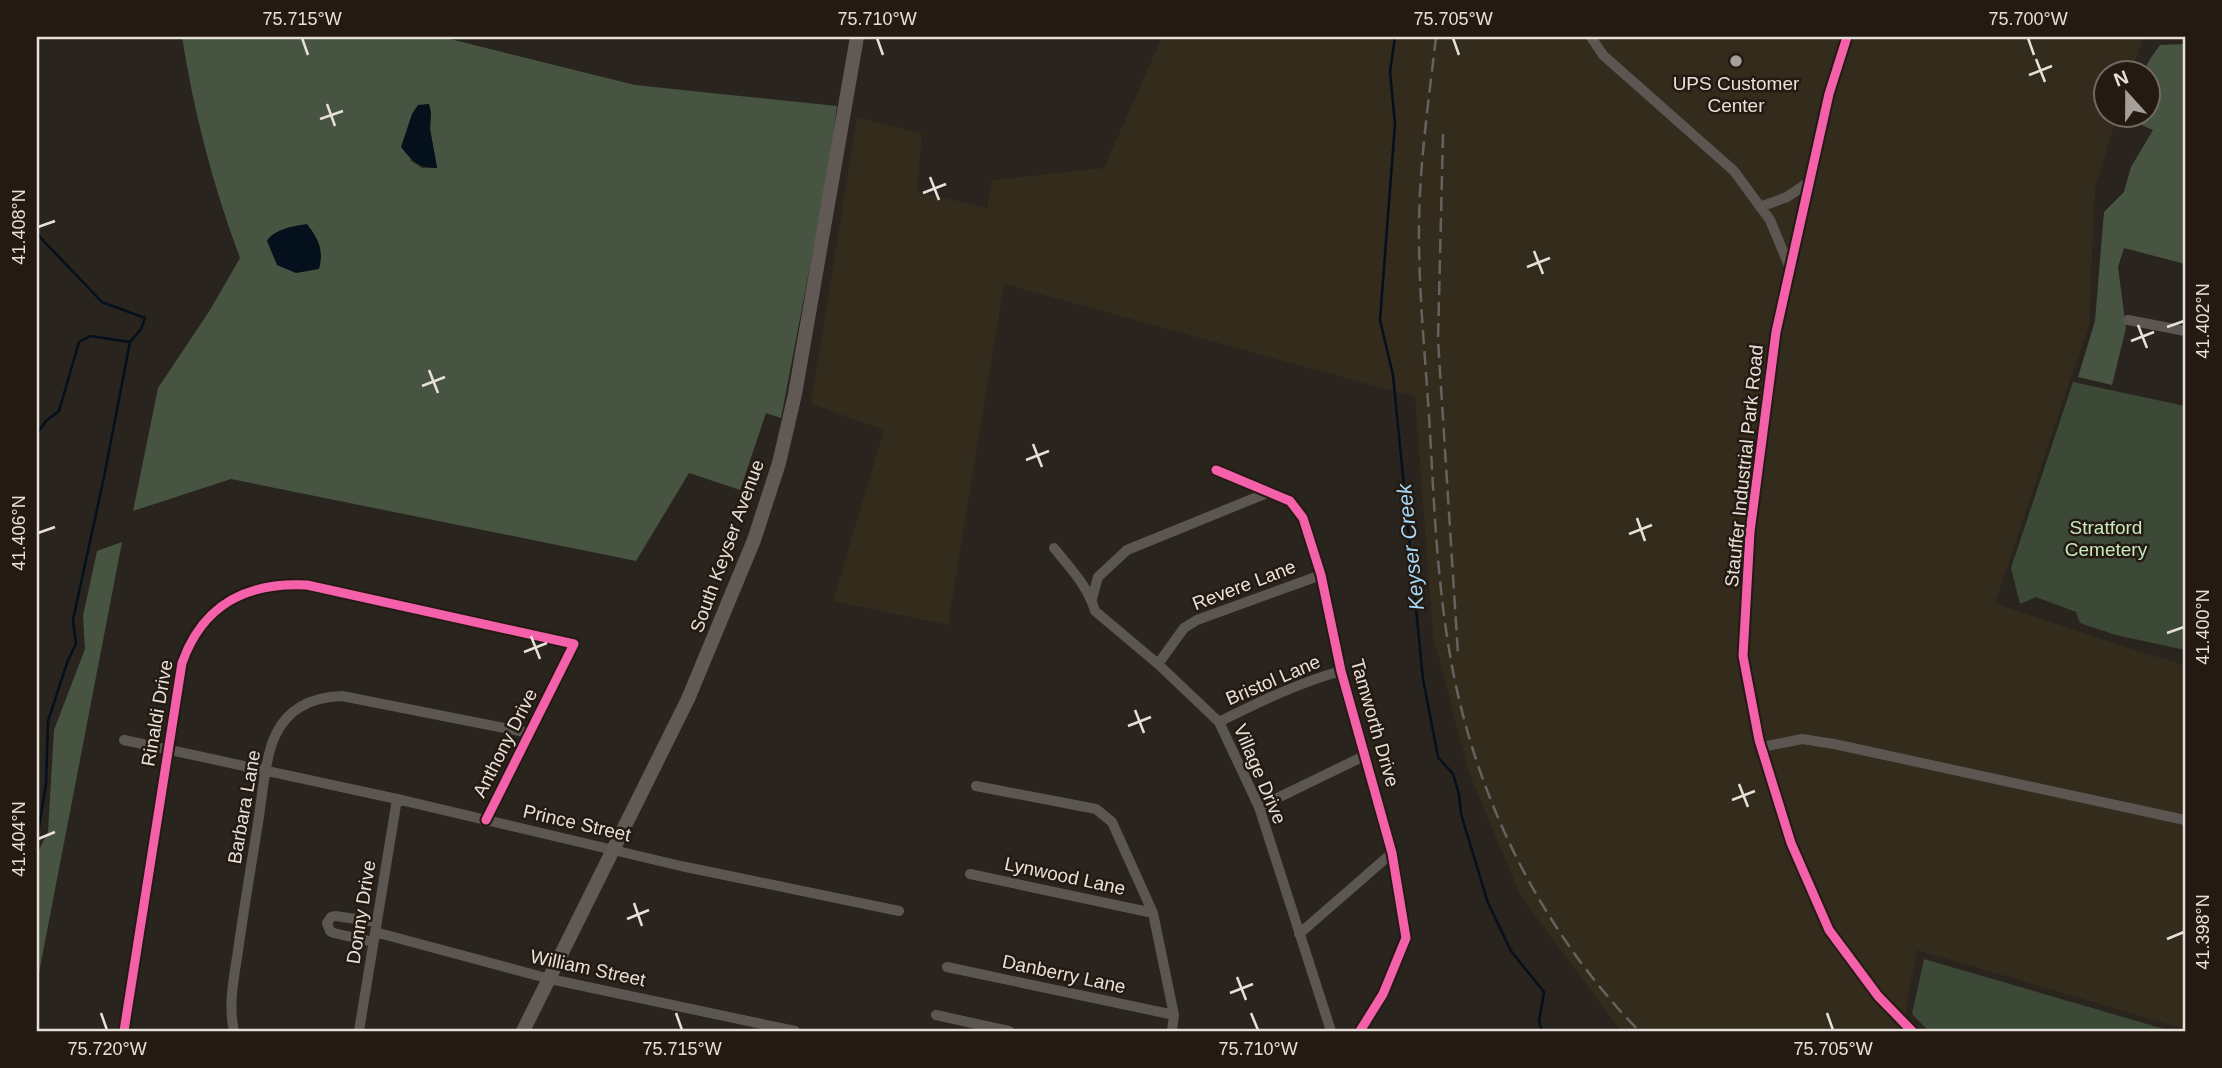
<svg xmlns="http://www.w3.org/2000/svg" width="2222" height="1068" font-family="Helvetica,sans-serif">
  <style>
    .industrial { fill: #332b1c }
    .green { fill: #3c4937 }
    .forest { fill: #475442; fill-rule: evenodd }
    .water { fill: #04101b }
    .lines { fill: none; stroke-linecap: round; stroke-linejoin: round }
    .stream { stroke: #04101b; stroke-width: 2.5 }
    .street { stroke: #5b5652; stroke-width: 10 }
    .primary { stroke: #615a54; stroke-width: 14 }
    .rail { stroke: #66625f; stroke-width: 2.5; stroke-dasharray: 14 7; stroke-linecap: butt }
    .cycleway-casing { stroke: #241a12; stroke-width: 13 }
    .cycleway { stroke: #f560ab; stroke-width: 9 }
    .ticks { fill: none; stroke: #e7e0da; stroke-width: 2.5 }
    .poi-dot { fill: #a59e99; stroke: #241a12; stroke-width: 2.5 }
    .labels { text-anchor: middle; dominant-baseline: central; stroke-width: 5; stroke-linejoin: round; paint-order: stroke }
    .poi-label { font-size: 19px; fill: #e7e0da; stroke: #241a12 }
    .street-label { font-size: 19px; fill: #e7e0da; stroke: #241a12 }
    .park-label { font-size: 19px; fill: #c6eabd; stroke: #241a12 }
    .water-label { font-size: 21px; font-style: italic; fill: #a5d9fa; stroke: #241a12 }
    .neatline { fill: none; stroke: #e7e0da; stroke-width: 2.5 }
    .ticks-label { font-size: 18px; text-anchor: middle; fill: #e7e0da }
  </style>
  <rect width="100%" height="100%" fill="#2a241f"/>
  <path class="industrial" d="M 1162,37 L 2143,37 L 2131,73 L 2106,74 L 2106,116 L 2117,116 L 2095,189 L 2089,325 L 1995,603 L 2131,649 L 2185,665 L 2185,1029 L 1917,950 L 1902,1031 L 1621,1031 L 1520,895 L 1468,770 L 1433,635 L 1415,397 L 1004,284 L 948,625 L 833,601 L 884,430 L 811,404 L 857,117 L 922,134 L 917,191 L 987,208 L 992,180 L 1104,168 Z"/>
  <path class="green" d="M 2073,382 L 2185,406 L 2185,650 L 2116,635 L 2080,623 L 2076,612 L 2036,597 L 2020,604 L 2011,568 Z
    M 1924,959 L 2171,1031 L 1929,1031 L 1912,1014 Z"/>
  <path class="forest" d="M 182,37 L 442,37 L 635,85 L 837,106 L 829,166 L 781,418 L 766,413 L 740,490 L 689,473 L 636,561 L 231,479 L 133,511 L 158,388 L 210,310 L 240,258 C 213,186 194,113 182,37 ZM 431,112 L 430,129 L 437,167 L 422,168 L 410,160 Z
    M 2185,44 L 2185,264 L 2124,248 L 2118,267 L 2126,328 L 2112,385 L 2078,377 L 2095,321 L 2104,212 L 2124,192 L 2131,167 L 2153,130 L 2130,120 L 2131,116 L 2148,116 L 2148,74 L 2143,73 L 2150,59 L 2160,45 Z
    M 122,542 L 37,983 L 37,854 L 48,832 L 54,730 L 85,649 L 83,616 L 97,551 Z"/>
  <path class="water" d="M 429,104 L 431,112 L 430,129 L 437,168 C 419,168 412,161 401,147 L 412,114 L 418,105 Z
    M 307,224 C 319,240 324,250 319,269 L 296,273 L 277,265 L 267,241 C 274,229 294,226 307,224 Z"/>
  <g class="lines">
    <path class="stream" d="M 1395,37 L 1390,72 L 1395,124 L 1380,320 L 1393,375 L 1423,679 L 1438,757 L 1453,774 L 1459,794 L 1461,814 L 1488,903 L 1511,951 L 1544,992 L 1539,1021 L 1542,1031
      M 37,234 L 102,302 L 145,318 L 141,329 L 130,342
      M 37,433 L 46,421 L 59,411 L 79,342 L 90,336 L 130,342
      M 37,839 L 46,784 L 48,721 L 68,660 L 76,644 L 73,620 L 104,477 L 130,342"/>
    <path class="street" d="M 1591,37 L 1603,55 L 1734,171 L 1770,220 L 1790,268
      M 1847,37 L 1829,94 L 1776,332 L 1750,532 L 1743,656 L 1759,740 L 1791,843 L 1829,930 L 1878,996 L 1912,1031
      M 1760,207 L 1787,197 L 1809,182
      M 2128,320 L 2185,331
      M 1216,470 L 1290,501 L 1303,518 L 1321,575 L 1341,671 L 1392,853 L 1406,938 L 1383,994 L 1360,1031
      M 1054,548 C 1070,568 1088,586 1095,611 L 1158,664 L 1219,722 L 1259,807 L 1331,1031
      M 1092,599 L 1098,577 L 1127,550 L 1267,493
      M 1158,664 L 1184,628 L 1197,620 L 1321,575
      M 1219,722 C 1259,702 1298,683 1341,671
      M 124,740 L 397,799 L 681,866 L 899,911
      M 1762,747 L 1802,739 L 1834,744 L 2185,820
      M 976,786 L 1096,809 L 1112,822 L 1153,913 L 1174,1015 L 1172,1031
      M 1259,807 L 1366,755
      M 970,874 L 1153,913
      M 375,932 L 550,979 L 795,1031
      M 1299,934 L 1392,853
      M 373,942 L 334,933 L 330,931 L 327,923 L 331,917 L 335,916 L 377,922
      M 947,967 L 1174,1015
      M 936,1015 L 1009,1031
      M 124,1031 L 182,663 C 203,604 247,582 307,585 L 574,644 L 486,820
      M 234,1031 C 228,1005 234,977 238,951 C 244,908 251,866 258,823 C 262,799 265,755 276,734 C 289,707 314,697 342,696 L 530,733
      M 359,1031 L 397,799"/>
    <path class="primary" d="M 523,1031 L 688,699 L 754,540 L 779,463 L 795,394 L 857,37"/>
    <path class="rail" d="M 1436,37 C 1429,98 1420,160 1419,221 C 1418,292 1426,362 1430,432 C 1434,504 1437,577 1449,649 C 1472,791 1539,928 1639,1031
      M 1443,134 L 1438,340 L 1458,654"/>
    <defs>
      <path id="cycleway" d="M 1847,37 L 1829,94 L 1776,332 L 1750,532 L 1743,656 L 1759,740 L 1791,843 L 1829,930 L 1878,996 L 1912,1031
        M 1216,470 L 1290,501 L 1303,518 L 1321,575 L 1341,671 L 1392,853 L 1406,938 L 1383,994 L 1360,1031
        M 124,1031 L 182,663 C 203,604 247,582 307,585 L 574,644 L 486,820"/>
    </defs>
    <use href="#cycleway" class="cycleway-casing"/>
    <use href="#cycleway" class="cycleway"/>
  </g>
  <path class="ticks" d="M 302,38 L 308,55M 877,38 L 883,55M 1453,38 L 1459,55M 2028,38 L 2034,55M 2036,59 L 2045,82M 2029,75 L 2052,66M 327,104 L 335,126M 320,119 L 343,111M 930,177 L 939,200M 923,193 L 946,184M 38,227 L 55,221M 1534,251 L 1543,274M 1527,267 L 1550,258M 2138,325 L 2147,348M 2167,327 L 2184,321M 2131,341 L 2154,332M 429,370 L 438,393M 422,386 L 445,377M 1033,444 L 1042,467M 1026,460 L 1049,451M 1637,518 L 1645,541M 38,533 L 55,527M 1629,534 L 1652,525M 2167,633 L 2184,627M 531,636 L 540,659M 524,652 L 547,643M 1135,710 L 1144,733M 1128,726 L 1151,717M 1739,784 L 1748,807M 1732,800 L 1755,791M 38,839 L 55,832M 634,903 L 642,926M 627,919 L 649,910M 2167,939 L 2184,932M 1237,977 L 1246,1000M 1230,993 L 1253,984M 101,1013 L 107,1030M 676,1013 L 682,1030M 1251,1013 L 1258,1030M 1827,1013 L 1833,1030"/>
  <circle class="poi-dot" cx="1736" cy="61" r="7"/>
  <g class="labels">
    <g class="poi-label">
      <text x="1736" y="83">UPS Customer<tspan x="1736" dy="22">Center</tspan></text>
    </g>
    <g class="street-label">
      <text transform="translate(1744 466) rotate(-84)">Stauffer Industrial Park Road</text>
      <text transform="translate(727 546) rotate(-70)">South Keyser Avenue</text>
      <text transform="translate(1244 585) rotate(-21)">Revere Lane</text>
      <text transform="translate(1273 680) rotate(-23)">Bristol Lane</text>
      <text transform="translate(157 713) rotate(-80)">Rinaldi Drive</text>
      <text transform="translate(1375 723) rotate(74)">Tamworth Drive</text>
      <text transform="translate(505 743) rotate(-63)">Anthony Drive</text>
      <text transform="translate(1260 774) rotate(67)">Village Drive</text>
      <text transform="translate(244 807) rotate(-80)">Barbara Lane</text>
      <text transform="translate(577 823) rotate(13)">Prince Street</text>
      <text transform="translate(1065 876) rotate(12)">Lynwood Lane</text>
      <text transform="translate(361 912) rotate(-81)">Donny Drive</text>
      <text transform="translate(588 968) rotate(12)">William Street</text>
      <text transform="translate(1064 974) rotate(12)">Danberry Lane</text>
    </g>
    <g class="park-label">
      <text x="2106" y="527">Stratford<tspan x="2106" dy="22">Cemetery</tspan></text>
    </g>
    <g class="water-label">
      <text transform="translate(1410 547) rotate(-96)">Keyser Creek</text>
    </g>
  </g>
  <rect width="2222" height="1068" fill="none" stroke="#241a12" stroke-width="77"/>
  <g transform="translate(2127 94) rotate(339)"><circle r="33" fill="#241a12" stroke="#726962" stroke-width="2"/>
  <path d="M0-5L12 26L0 18L-12 26Z" fill="#a59e99"/>
  <text y="-10" font-size="19" font-weight="bold" text-anchor="middle" fill="#e7e0da">N</text>
  </g>
  <rect x="38" y="38" width="2146" height="992" class="neatline"/>
  <g class="ticks-label">
    <text x="302" y="25">75.715°W</text>
    <text x="877" y="25">75.710°W</text>
    <text x="1453" y="25">75.705°W</text>
    <text x="2028" y="25">75.700°W</text>
    <text transform="translate(19 227) rotate(-90)" y="6">41.408°N</text>
    <text transform="translate(2203 321) rotate(-90)" y="6">41.402°N</text>
    <text transform="translate(19 533) rotate(-90)" y="6">41.406°N</text>
    <text transform="translate(2203 627) rotate(-90)" y="6">41.400°N</text>
    <text transform="translate(19 839) rotate(-90)" y="6">41.404°N</text>
    <text transform="translate(2203 932) rotate(-90)" y="6">41.398°N</text>
    <text x="107" y="1055">75.720°W</text>
    <text x="682" y="1055">75.715°W</text>
    <text x="1258" y="1055">75.710°W</text>
    <text x="1833" y="1055">75.705°W</text>
  </g>
</svg>
